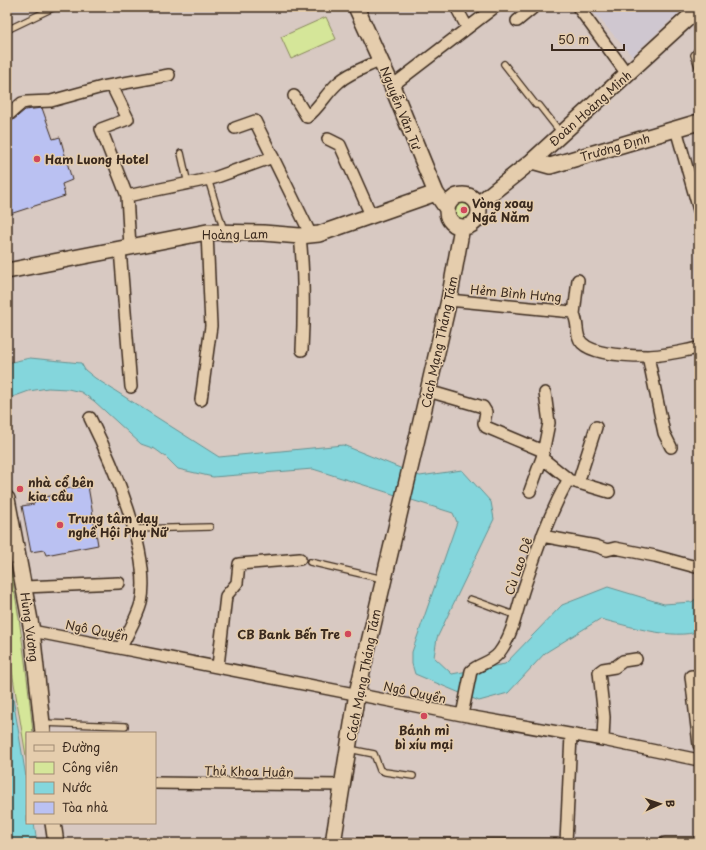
<svg xmlns="http://www.w3.org/2000/svg" width="706" height="850" font-family="'Playpen Sans',sans-serif">
  <style>
    .built { fill: #cfc7d0 }
    .green { fill: #d5e699; stroke: #88885c }
    .water { fill: #84d6dc; stroke: #679190 }
    .building { fill: #bac1f2; stroke: #3b2a1e }
    .lines { fill: none; stroke-linecap: round; stroke-linejoin: round }
    .lane-casing { stroke: #3b2a1e; stroke-width: 8 }
    .street-casing { stroke: #3b2a1e; stroke-width: 14 }
    .secondary-casing { stroke: #3b2a1e; stroke-width: 18 }
    .lane { stroke: #e5cdad; stroke-width: 5.5 }
    .street { stroke: #e5cdad; stroke-width: 11 }
    .secondary { stroke: #e5cdad; stroke-width: 15 }
    .poi-dot { fill: #d1495b; stroke: #e5cdad; stroke-width: 1.5 }
    .labels { text-anchor: middle; dominant-baseline: central; stroke-width: 3; stroke-linejoin: round; paint-order: stroke }
    .street-label { font-size: 12px; fill: #3b2a1e; stroke: #e5cdad }
    .poi-label { font-size: 12px; font-weight: bold; fill: #3b2a1e; stroke: #e5cdad; text-anchor: start }
  </style>
  <rect width="100%" height="100%" fill="#d8c9c2"/>
  <filter id="ink" filterUnits="userSpaceOnUse"><feTurbulence type="fractalNoise" baseFrequency=".025" numOctaves="2"/><feDisplacementMap in="SourceGraphic" scale="8" xChannelSelector="R" yChannelSelector="G"/><feConvolveMatrix kernelMatrix="1 2 1 2 8 2 1 2 1" color-interpolation-filters="sRGB"/></filter>
  <g filter="url(#ink)">
    <path class="built" d="M 589,7 L 685,7 L 632,56 Z"/>
    <path class="green" d="M 326,17 L 336,39 L 291,59 L 281,37 Z
      M451 211a12 12 0 1 1 24 0a12 12 0 1 1-24 0Z
      M 7,550 C 19,611 27,671 33,733 L 27,733 L 27,762 L 7,641 Z"/>
    <path class="water" d="M 30,358 L 81,363 L 85,370 L 95,378 L 219,457 L 343,445 L 420,476 L 462,470 L 491,502 L 494,519 L 437,638 L 434,657 L 452,674 L 505,664 L 562,605 L 608,587 L 664,604 L 692,602 L 699,596 L 699,631 C 674,641 626,625 600,619 L 545,653 L 508,693 L 479,701 L 415,674 L 412,664 L 412,652 L 457,522 L 453,513 L 313,469 L 213,477 L 178,469 L 166,457 L 155,449 L 141,444 L 94,401 L 81,392 L 68,389 L 48,388 L 29,391 L 7,399 L 7,363 Z
      M 7,662 L 27,783 L 27,823 L 34,823 L 37,843 L 7,843 Z"/>
    <path class="building" d="M 42,108 L 53,139 L 60,137 L 72,180 L 62,184 L 65,196 L 7,215 L 7,123 L 12,121 L 25,110 Z
      M 88,486 L 98,545 L 46,555 L 44,550 L 31,552 L 22,506 L 34,504 L 37,498 L 64,494 L 64,489 Z"/>
    <g class="lines">
      <defs>
        <path id="lane" d="M 7,30 L 55,7
          M 699,48 L 694,55 L 699,69
          M 504,64 L 536,105 L 539,105 L 561,133
          M 181,153 L 188,184
          M 208,179 L 224,231
          M 134,529 L 210,527
          M 310,562 L 383,579
          M 470,599 C 486,604 499,610 515,615
          M 42,723 L 125,726
          M 349,749 L 374,754 L 380,770 L 385,772 L 413,776
          M 334,841 L 566,842"/>
        <path id="street" d="M 456,7 L 467,27
          M 578,7 L 627,74
          M 517,21 L 534,7
          M 112,86 L 128,119 L 101,129 L 127,196 L 130,247
          M 392,86 L 495,7
          M 294,96 L 307,117 C 320,107 326,93 339,82 C 350,72 367,67 381,60
          M 7,116 L 22,103 L 27,102 L 51,101 L 102,87 L 169,75
          M 235,128 L 255,121 L 311,235
          M 676,129 L 699,210
          M 328,139 L 340,145 L 371,215
          M 127,196 L 214,178 L 273,157
          M 300,236 C 304,274 304,312 302,350
          M 120,249 L 131,387
          M 449,300 L 572,312 C 580,321 574,335 582,343 C 594,355 631,356 647,356 C 664,356 682,351 699,348
          M 574,314 L 578,280
          M 648,356 L 664,433 L 671,447
          M 428,391 L 483,407 L 486,412 L 484,423 L 486,427 L 543,451
          M 201,400 L 211,326 L 207,232
          M 90,418 C 112,462 152,555 141,603 C 137,618 127,634 121,648
          M 542,458 L 549,423 L 545,393
          M 572,481 L 609,492
          M 578,483 L 596,427
          M 542,536 L 596,546 L 607,550 L 615,548 L 655,556 L 696,567
          M 24,587 L 119,583
          M 32,631 L 462,715 L 603,740 L 699,760
          M 218,666 L 226,596 L 237,583 L 239,564 L 300,559
          M 699,676 L 691,676 L 699,745
          M 462,715 L 471,671 C 480,663 491,663 499,653 C 513,635 517,609 524,588 C 537,550 548,517 567,482 L 567,478 L 542,458 L 530,491
          M 603,740 L 604,717 L 599,672 L 603,669 L 615,667 L 623,661 L 636,659
          M 155,783 L 343,785
          M 566,843 L 571,735
          M 665,843 L 699,843"/>
        <path id="secondary" d="M 356,7 L 392,86 L 436,193 L 447,209
          M 532,161 L 550,166 L 699,122
          M447 211a16 16 0 1 1 32 0a16 16 0 1 1-32 0Z
          M 478,204 L 532,161 L 699,8
          M 7,271 L 207,232 L 263,233 L 300,236 L 319,234 L 436,193
          M 7,499 L 32,631 L 43,733
          M 53,823 L 56,843
          M 333,843 L 357,693 L 413,456 L 449,300 L 462,227"/>
      </defs>
      <use href="#lane" class="lane-casing"/>
      <use href="#street" class="street-casing"/>
      <use href="#secondary" class="secondary-casing"/>
      <use href="#lane" class="lane"/>
      <use href="#street" class="street"/>
      <use href="#secondary" class="secondary"/>
    </g>
  </g>
  <g class="poi-dot">
    <circle cx="37" cy="159" r="4"/>
    <circle cx="464" cy="210" r="4"/>
    <circle cx="20" cy="489" r="4"/>
    <circle cx="60" cy="525" r="4"/>
    <circle cx="348" cy="634" r="4"/>
    <circle cx="424" cy="716" r="4"/>
  </g>
  <g class="labels">
    <g class="street-label">
      <text transform="translate(401 108) rotate(68)">Nguyễn Văn Tư</text>
      <text transform="translate(590 108) rotate(-42)">Đoàn Hoàng Minh</text>
      <text transform="translate(615 147) rotate(-16)">Trương Định</text>
      <text transform="translate(235 234) rotate(-1)">Hoàng Lam</text>
      <text transform="translate(516 293) rotate(5)">Hẻm Bình Hưng</text>
      <text transform="translate(439 342) rotate(-78)">Cách Mạng Tháng Tám</text>
      <text transform="translate(518 566) rotate(-71)">Cù Lao Dê</text>
      <text transform="translate(30 627) rotate(82)">Hùng Vương</text>
      <text transform="translate(97 630) rotate(11)">Ngô Quyền</text>
      <text transform="translate(363 675) rotate(-79)">Cách Mạng Tháng Tám</text>
      <text transform="translate(415 692) rotate(12)">Ngô Quyền</text>
      <text transform="translate(249 771) rotate(1)">Thủ Khoa Huân</text>
    </g>
    <g class="poi-label">
      <text x="45" y="159">Ham Luong Hotel</text>
      <text x="472" y="203">Vòng xoay<tspan x="472" dy="14">Ngã Năm</tspan></text>
      <text x="28" y="482">nhà cổ bên<tspan x="28" dy="14">kia cầu</tspan></text>
      <text x="68" y="518">Trung tâm dạy<tspan x="68" dy="14">nghề Hội Phụ Nữ</tspan></text>
      <text x="340" y="634" text-anchor="end">CB Bank Bến Tre</text>
      <text x="424" y="730" text-anchor="middle">Bánh mì<tspan x="424" dy="14">bì xíu mại</tspan></text>
    </g>
  </g>
  <rect width="706" height="850" fill="none" stroke="#e5cdad" stroke-width="24"/>
  <rect x="12" y="12" width="682" height="826" fill="none" stroke="#3b2a1e" stroke-width="1.5" filter="url(#ink)"/>
  <rect x="26" y="732" width="130" height="92" fill="#e5cdad" stroke="#a18c74"/>
  <rect x="34" y="745" width="20" height="6" fill="#e5cdad" stroke="#a18c74"/>
  <text x="62" y="752" font-size="12" fill="#3b2a1e">Đường</text>
  <rect x="34" y="762" width="20" height="12" fill="#d5e699" stroke="#a18c74"/>
  <text x="62" y="772" font-size="12" fill="#3b2a1e">Công viên</text>
  <rect x="34" y="782" width="20" height="12" fill="#84d6dc" stroke="#a18c74"/>
  <text x="62" y="792" font-size="12" fill="#3b2a1e">Nước</text>
  <rect x="34" y="802" width="20" height="12" fill="#bac1f2" stroke="#a18c74"/>
  <text x="62" y="812" font-size="12" fill="#3b2a1e">Tòa nhà</text>
  <g transform="translate(660 804) rotate(87)" stroke="#e5cdad" stroke-width="3" paint-order="stroke">
  <path d="M0-3L7 15L0 10L-7 15Z" fill="#3b2a1e"/>
  <text y="-6" font-size="11" font-weight="bold" text-anchor="middle" fill="#3b2a1e">B</text>
  </g>
  <path d="M552 44v6h72v-6" fill="none" stroke="#3b2a1e" stroke-width="2"/>
  <text x="558" y="44" font-size="12" fill="#3b2a1e" stroke="#e5cdad" stroke-width="3" paint-order="stroke">50 m</text>
</svg>
